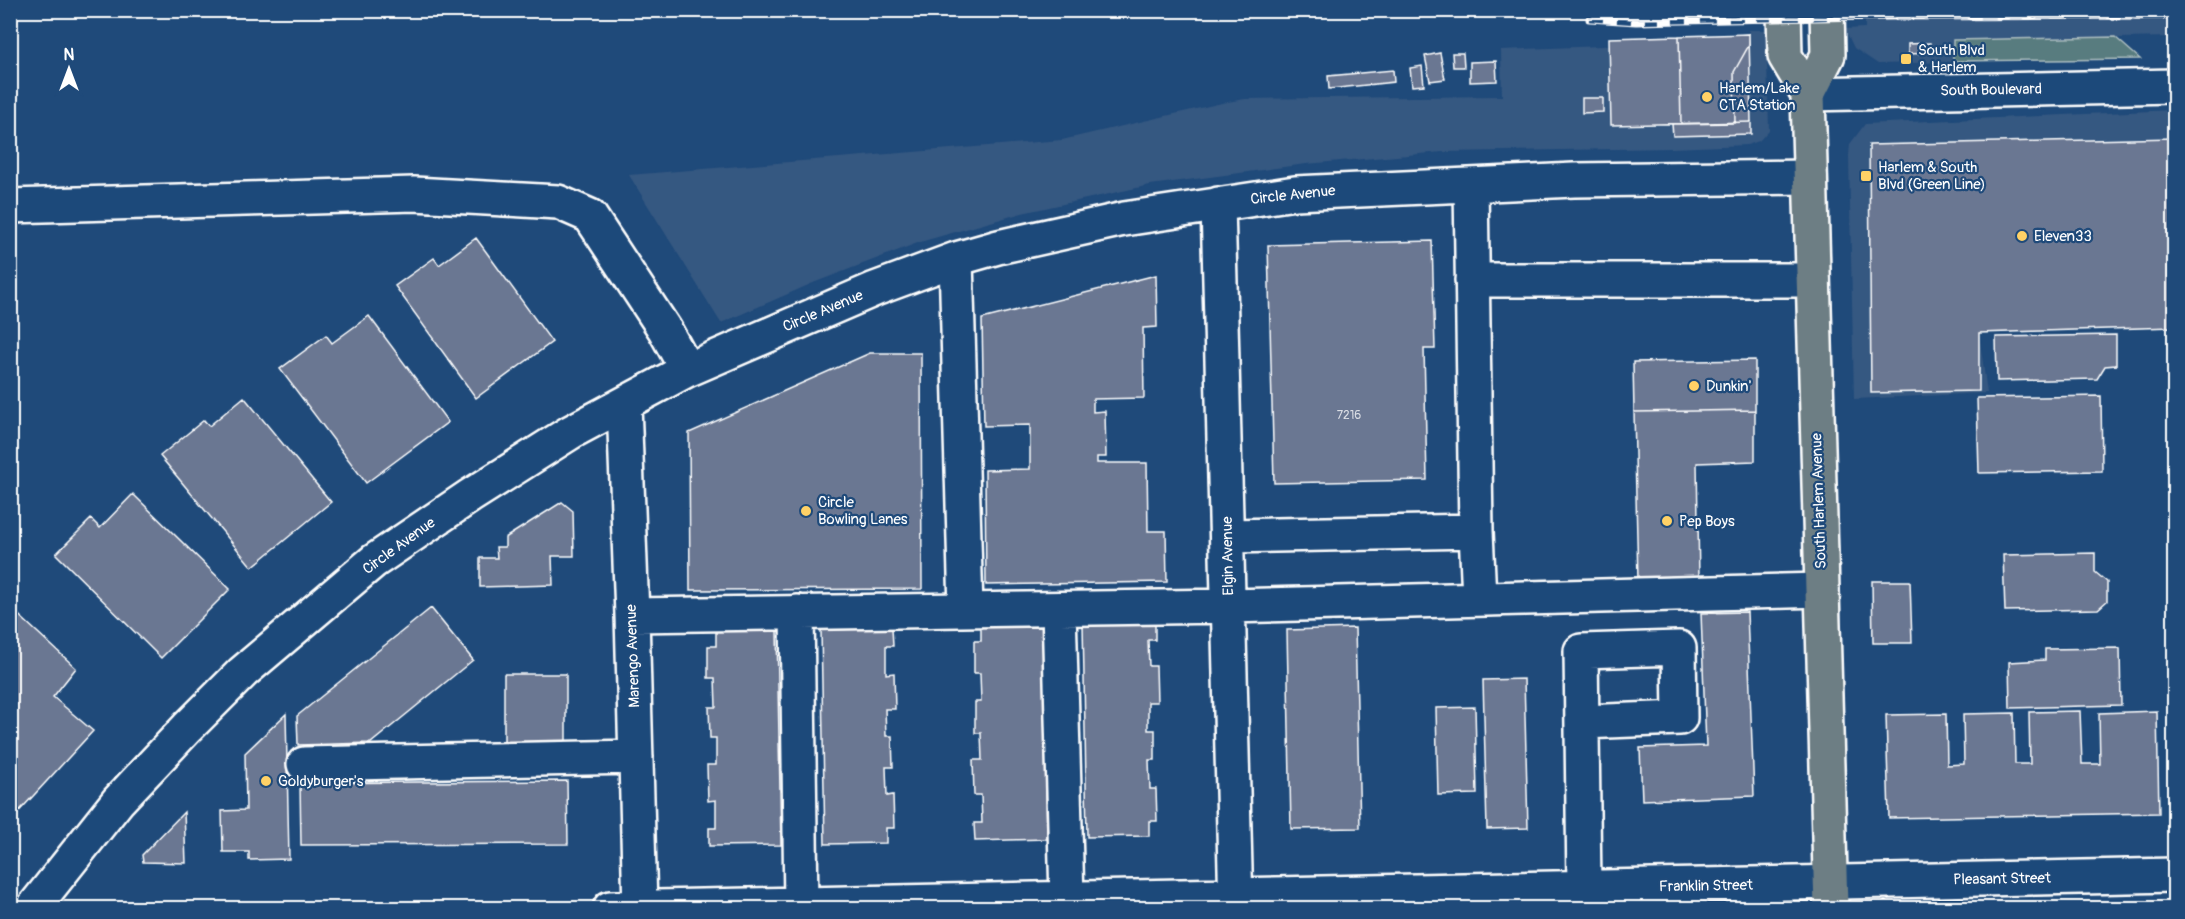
<svg xmlns="http://www.w3.org/2000/svg" width="2185" height="919" font-family="Pangolin,sans-serif">
  <style>
    .built { fill: #365881 }
    .green { fill: #597b7f; stroke: #acbdbf; stroke-width: 1.5 }
    .building { fill: #6b7792; stroke: #fff; stroke-width: 1.5 }
    .lines { fill: none; stroke-linecap: round; stroke-linejoin: round }
    .minor-casing { stroke: #fff; stroke-width: 38 }
    .major-casing { stroke: #fff; stroke-width: 38 }
    .minor { stroke: #1f4a7a; stroke-width: 33 }
    .major { stroke: #6d7e84; stroke-width: 33 }
    .rail-casing { stroke: #fff; stroke-width: 7 }
    .rail { stroke: #1f4a7a; stroke-width: 4.5; stroke-dasharray: 14; stroke-linecap: butt }
    .poi-dot { fill: #ffd166; stroke: #1f4a7a; stroke-width: 2 }
    .labels { text-anchor: middle; dominant-baseline: central; stroke-width: 4.5; stroke-linejoin: round; paint-order: stroke }
    .number-label { font-size: 12px; fill: #dadde4 }
    .poi-label { font-size: 15px; fill: #fff; stroke: #1f4a7a; text-anchor: start }
    .street-label { font-size: 15px; fill: #fff; stroke: #1f4a7a }
  </style>
  <rect width="100%" height="100%" fill="#1f4a7a"/>
  <filter id="ink" filterUnits="userSpaceOnUse"><feTurbulence type="fractalNoise" baseFrequency=".0167" numOctaves="2"/><feDisplacementMap in="SourceGraphic" scale="12" xChannelSelector="R" yChannelSelector="G"/><feConvolveMatrix kernelMatrix="1 2 1 2 8 2 1 2 1" color-interpolation-filters="sRGB"/></filter>
  <g filter="url(#ink)">
    <path class="built" d="M 1865,11 L 2174,11 L 2174,37 L 2116,38 L 2140,59 L 2057,59 L 1878,64 L 1854,48 L 1845,29 L 1865,28 Z
      M 1749,30 L 1766,30 L 1769,130 L 1759,141 L 1747,145 L 1672,148 L 1442,152 L 1306,164 L 1150,185 L 1022,213 L 920,242 L 813,283 L 721,323 L 629,175 L 1062,140 L 1222,103 L 1245,99 L 1502,96 L 1501,50 L 1603,46 L 1609,45 L 1609,38 L 1749,34 Z
      M 2174,110 L 2174,327 L 1979,333 L 1987,393 L 1854,399 L 1849,156 L 1850,144 L 1865,124 Z"/>
    <path class="green" d="M 2115,37 L 2140,59 L 1953,61 L 1953,40 Z"/>
    <path class="building" d="M 1756,10 L 2174,10 L 2174,14 L 1757,22 Z
      M 1749,34 L 1749,45 L 1734,72 L 1735,123 L 1681,124 L 1679,36 Z
      M 1749,34 L 1751,122 L 1611,125 L 1609,38 Z
      M 1930,43 L 1931,53 L 1908,54 L 1908,44 Z
      M 1440,53 L 1445,79 L 1430,81 L 1425,56 Z
      M 1452,53 L 1463,53 L 1464,67 L 1453,67 Z
      M 1496,61 L 1497,81 L 1470,82 L 1470,62 Z
      M 1422,66 L 1424,85 L 1412,86 L 1410,68 Z
      M 1393,70 L 1394,82 L 1329,89 L 1328,76 Z
      M 1582,98 L 1603,98 L 1603,112 L 1582,113 Z
      M 1751,122 L 1751,134 L 1673,136 L 1672,124 Z
      M 2174,138 L 2174,327 L 1979,333 L 1979,391 L 1871,393 L 1869,145 Z
      M 476,238 L 552,342 L 476,398 L 395,286 L 434,258 L 439,265 Z
      M 1432,241 L 1435,349 L 1424,349 L 1427,480 L 1274,483 L 1268,245 Z
      M 1156,275 L 1157,327 L 1143,328 L 1144,398 L 1093,399 L 1093,412 L 1105,411 L 1106,457 L 1097,457 L 1097,463 L 1147,463 L 1148,531 L 1166,531 L 1167,582 L 986,585 L 985,470 L 1030,469 L 1030,425 L 984,426 L 982,319 Z
      M 369,316 L 448,422 L 366,483 L 280,369 L 326,335 L 332,343 Z
      M 2116,335 L 2116,365 L 2105,366 L 2097,379 L 1997,381 L 1996,337 Z
      M 870,353 L 921,353 L 922,589 L 690,590 L 689,433 Z
      M 1755,360 L 1755,410 L 1634,412 L 1633,362 Z
      M 2101,396 L 2102,471 L 1979,473 L 1977,398 Z
      M 244,397 L 331,502 L 252,567 L 160,456 L 204,420 L 209,426 Z
      M 1755,410 L 1755,461 L 1697,463 L 1699,579 L 1638,580 L 1634,412 Z
      M 133,494 L 230,589 L 161,658 L 56,554 L 91,519 L 100,528 Z
      M 562,502 L 573,511 L 574,556 L 552,556 L 553,585 L 480,587 L 480,558 L 497,558 L 496,547 L 505,547 L 505,538 Z
      M 2095,553 L 2095,572 L 2107,582 L 2107,601 L 2098,609 L 2005,611 L 2003,555 Z
      M 1872,581 L 1910,581 L 1912,643 L 1873,643 Z
      M 10,607 L 76,668 L 53,697 L 93,731 L 11,820 Z
      M 431,608 L 473,660 L 371,743 L 298,745 L 297,716 Z
      M 1747,612 L 1754,796 L 1642,800 L 1640,748 L 1706,746 L 1701,613 Z
      M 1155,621 L 1155,640 L 1148,640 L 1149,666 L 1156,666 L 1157,702 L 1148,702 L 1148,730 L 1155,730 L 1155,760 L 1149,760 L 1150,789 L 1156,789 L 1157,821 L 1149,821 L 1149,836 L 1087,837 L 1083,623 Z
      M 1043,625 L 1047,839 L 975,841 L 974,823 L 982,823 L 981,795 L 974,795 L 973,760 L 982,760 L 981,733 L 975,733 L 975,702 L 981,702 L 980,673 L 974,673 L 974,641 L 981,641 L 981,626 Z
      M 892,628 L 893,646 L 886,646 L 886,674 L 894,673 L 895,709 L 885,709 L 886,736 L 892,736 L 893,767 L 886,767 L 887,796 L 893,795 L 894,828 L 886,828 L 886,843 L 825,844 L 821,630 Z
      M 1355,628 L 1360,828 L 1291,829 L 1287,630 Z
      M 777,630 L 781,845 L 709,846 L 709,828 L 716,828 L 716,800 L 708,801 L 707,765 L 716,765 L 716,738 L 710,738 L 709,707 L 716,707 L 715,678 L 708,678 L 708,646 L 716,646 L 716,631 Z
      M 2120,648 L 2121,705 L 2010,708 L 2009,662 L 2045,660 L 2045,649 Z
      M 504,674 L 566,674 L 566,742 L 504,742 Z
      M 1524,679 L 1528,828 L 1487,829 L 1483,680 Z
      M 1475,707 L 1477,794 L 1438,795 L 1436,708 Z
      M 2080,711 L 2082,764 L 2100,764 L 2099,713 L 2157,711 L 2159,813 L 1889,818 L 1886,715 L 1946,714 L 1947,765 L 1964,764 L 1963,714 L 2014,713 L 2015,764 L 2030,764 L 2029,712 Z
      M 286,714 L 289,859 L 249,860 L 249,852 L 223,852 L 222,811 L 246,810 L 245,753 Z
      M 567,781 L 568,844 L 301,845 L 300,783 Z
      M 184,812 L 186,863 L 143,862 L 142,855 Z"/>
    <g class="lines">
      <defs>
        <path id="minor" d="M 1808,94 L 2174,86
          M 1218,204 L 1236,908
          M 10,206 L 414,194 L 558,202 L 590,216 L 665,330 L 687,370
          M 956,259 L 966,610
          M 1472,280 L 1813,280
          M 624,404 L 632,615 L 640,908
          M 1476,531 L 1479,599
          M 1228,536 L 1476,531 L 1471,185
          M 1059,609 L 1067,899
          M 797,612 L 801,905
          M 632,615 L 1229,606 L 1822,590
          M 1583,722 L 1680,718 L 1679,648 L 1581,651 L 1584,888
          M 304,764 L 636,757
          M 33,908 L 118,801 L 187,728 L 243,672 L 374,561 L 470,496 L 571,432 L 687,370 L 875,289 L 956,259 L 998,247 L 1124,219 L 1295,193 L 1574,180 L 1810,177
          M 610,908 L 2174,875"/>
        <path id="major" d="M 1784,10 L 1785,56 L 1808,94
          M 1827,10 L 1828,55 L 1808,94 L 1831,908"/>
      </defs>
      <use href="#minor" class="minor-casing"/>
      <use href="#major" class="major-casing"/>
      <use href="#minor" class="minor"/>
      <use href="#major" class="major"/>
      <defs>
        <path id="rail" d="M 1589,19 L 1636,22 L 1865,17 L 2174,16"/>
      </defs>
      <use href="#rail" class="rail-casing"/>
      <use href="#rail" class="rail"/>
    </g>
  </g>
  <g class="poi-dot">
    <rect x="1900" y="53" width="12" height="12" rx="3"/>
    <circle cx="1707" cy="97" r="6"/>
    <rect x="1860" y="170" width="12" height="12" rx="3"/>
    <circle cx="2022" cy="236" r="6"/>
    <circle cx="1694" cy="386" r="6"/>
    <circle cx="806" cy="511" r="6"/>
    <circle cx="1667" cy="521" r="6"/>
    <circle cx="266" cy="781" r="6"/>
  </g>
  <g class="labels">
    <g class="number-label">
      <text x="1680" y="93">1</text>
      <text x="1349" y="415">7216</text>
    </g>
    <g class="poi-label">
      <text x="1918" y="50">South Blvd<tspan x="1918" dy="17">&amp; Harlem</tspan></text>
      <text x="1719" y="88">Harlem/Lake<tspan x="1719" dy="17">CTA Station</tspan></text>
      <text x="1878" y="167">Harlem &amp; South<tspan x="1878" dy="17">Blvd (Green Line)</tspan></text>
      <text x="2034" y="236">Eleven33</text>
      <text x="1706" y="386">Dunkin'</text>
      <text x="818" y="502">Circle<tspan x="818" dy="17">Bowling Lanes</tspan></text>
      <text x="1679" y="521">Pep Boys</text>
      <text x="278" y="781">Goldyburger's</text>
    </g>
    <g class="street-label">
      <text transform="translate(1991 90) rotate(-1)">South Boulevard</text>
      <text transform="translate(1293 195) rotate(-6)">Circle Avenue</text>
      <text transform="translate(823 311) rotate(-23)">Circle Avenue</text>
      <text transform="translate(1819 501) rotate(-92)">South Harlem Avenue</text>
      <text transform="translate(399 546) rotate(-36)">Circle Avenue</text>
      <text transform="translate(1228 556) rotate(-91)">Elgin Avenue</text>
      <text transform="translate(633 656) rotate(-92)">Marengo Avenue</text>
      <text transform="translate(2002 879) rotate(-1)">Pleasant Street</text>
      <text transform="translate(1706 886) rotate(-1)">Franklin Street</text>
    </g>
  </g>
  <rect width="2185" height="919" fill="none" stroke="#1f4a7a" stroke-width="36"/>
  <rect x="18" y="18" width="2149" height="883" fill="none" stroke="#fff" stroke-width="2" filter="url(#ink)"/>
  <g transform="translate(69 69)" stroke="#1f4a7a" stroke-width="4.5" paint-order="stroke">
  <path d="M0-4.5L10 22L0 15L-10 22Z" fill="#ffffff"/>
  <text y="-9" font-size="16" font-weight="bold" text-anchor="middle" fill="#ffffff">N</text>
  </g>
</svg>
